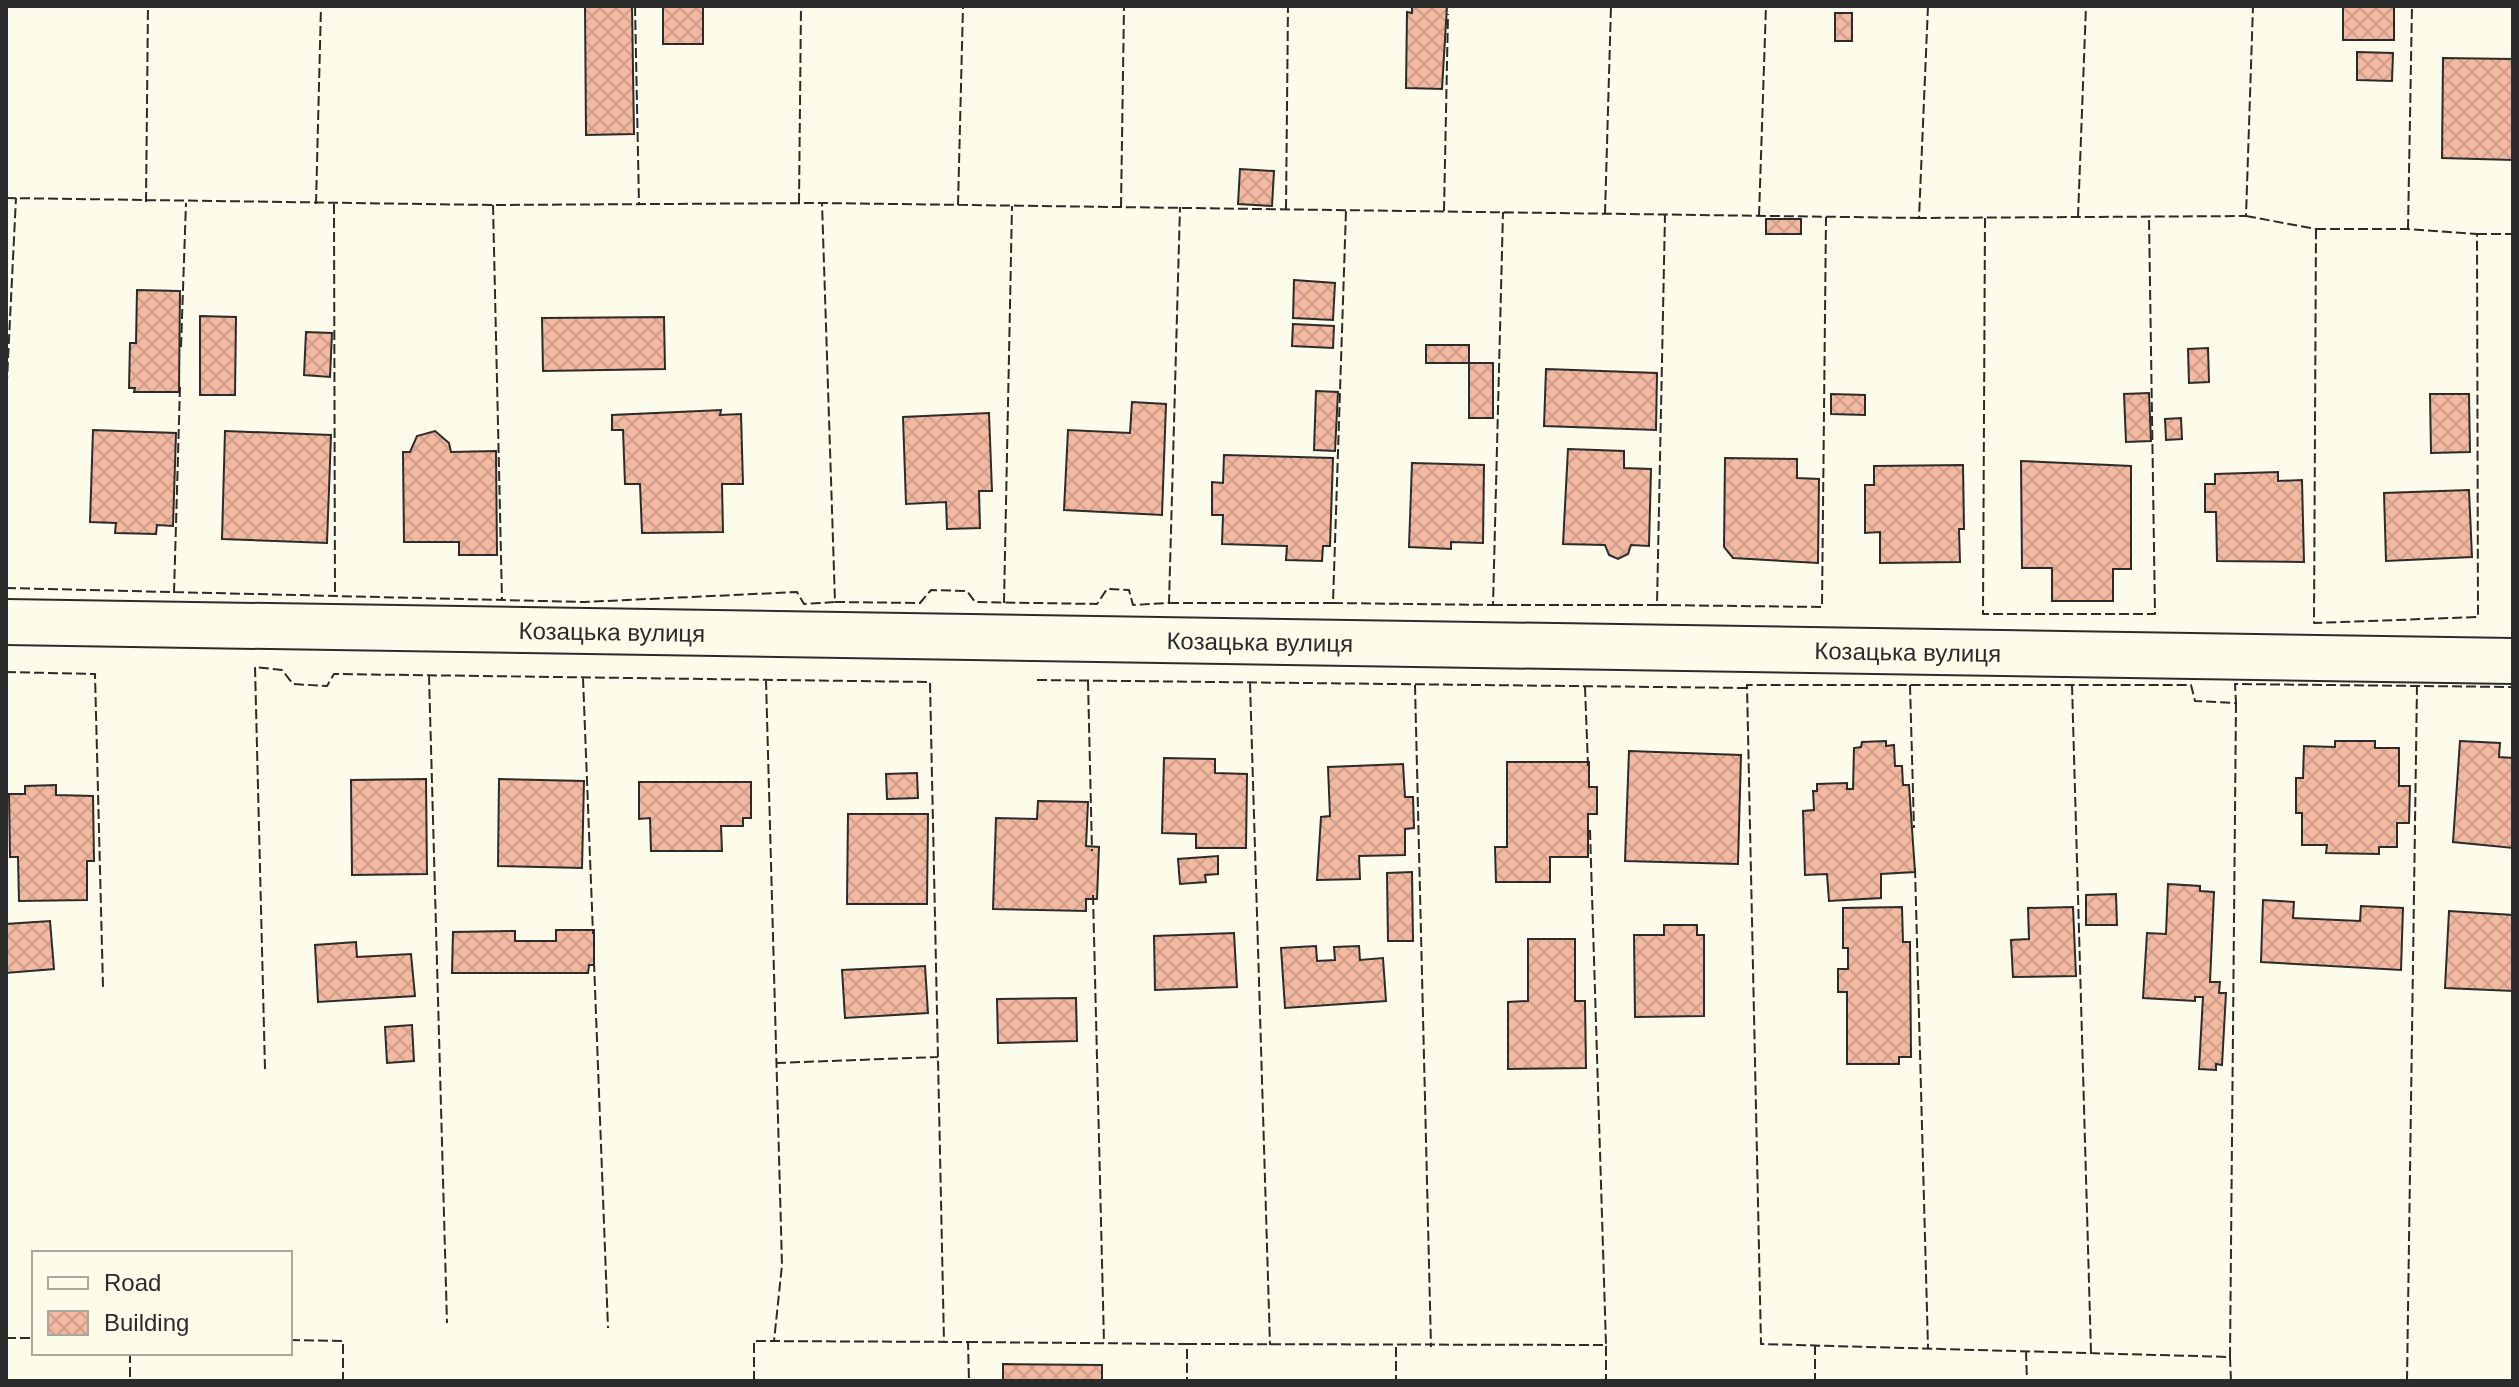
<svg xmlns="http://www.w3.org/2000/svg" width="2519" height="1387" font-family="Helvetica,sans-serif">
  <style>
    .building { fill: url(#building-cross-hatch); stroke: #2b2b2b; stroke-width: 2 }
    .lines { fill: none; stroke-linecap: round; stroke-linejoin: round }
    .minor-casing { stroke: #2b2b2b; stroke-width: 48 }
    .minor { stroke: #fdfbea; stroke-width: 44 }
    .fence { stroke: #2b2b2b; stroke-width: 2; stroke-dasharray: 10 4; stroke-linecap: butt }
    .labels { text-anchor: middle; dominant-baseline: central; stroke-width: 6; stroke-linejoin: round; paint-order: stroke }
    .street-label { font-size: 24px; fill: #2b2b2b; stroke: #fdfbea }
  </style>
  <defs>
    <pattern id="building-cross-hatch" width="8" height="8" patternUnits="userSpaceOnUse" patternTransform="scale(2)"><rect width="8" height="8" fill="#f2b8a0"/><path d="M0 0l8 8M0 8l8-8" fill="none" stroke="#d09e8a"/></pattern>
  </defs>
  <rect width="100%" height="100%" fill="#fdfbea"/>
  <path class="building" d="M 585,6 L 632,6 L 634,134 L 586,135 Z
    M 663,6 L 703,6 L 703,44 L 663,44 Z
    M 1412,6 L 1447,6 L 1442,89 L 1406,88 L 1407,12 L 1412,13 Z
    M 2343,6 L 2394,6 L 2394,40 L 2343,40 Z
    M 1835,13 L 1852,13 L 1852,41 L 1835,41 Z
    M 2357,52 L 2393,53 L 2392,81 L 2357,80 Z
    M 2443,58 L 2513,59 L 2513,160 L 2442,158 Z
    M 1240,169 L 1274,171 L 1272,206 L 1238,204 Z
    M 1766,219 L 1801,219 L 1801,234 L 1766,234 Z
    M 1294,280 L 1335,283 L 1333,320 L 1293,318 Z
    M 137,290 L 180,291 L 179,392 L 134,392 L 135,388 L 129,388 L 130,343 L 136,343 Z
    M 200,316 L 236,317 L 235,395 L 200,395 Z
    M 664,317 L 665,369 L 543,371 L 542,318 Z
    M 1293,324 L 1334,326 L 1333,348 L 1292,346 Z
    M 306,332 L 332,333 L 330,377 L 304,375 Z
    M 1426,345 L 1469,345 L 1469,363 L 1426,363 Z
    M 2208,348 L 2209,382 L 2189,383 L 2188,349 Z
    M 1469,363 L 1493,363 L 1493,418 L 1469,418 Z
    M 1546,369 L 1657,373 L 1656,430 L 1544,426 Z
    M 1316,391 L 1338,392 L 1335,451 L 1314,450 Z
    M 2149,393 L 2151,441 L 2126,442 L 2124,394 Z
    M 1831,394 L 1865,395 L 1865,415 L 1831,414 Z
    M 2430,394 L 2469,394 L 2470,452 L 2431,453 Z
    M 1132,402 L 1166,404 L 1162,515 L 1064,510 L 1068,430 L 1130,433 Z
    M 721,410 L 720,415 L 741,414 L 743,484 L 722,484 L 723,532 L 642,533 L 640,484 L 625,484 L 623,430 L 612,430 L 612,415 Z
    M 989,413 L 992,491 L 979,491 L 980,528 L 947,529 L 946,502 L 906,504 L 903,417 Z
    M 2181,418 L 2182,439 L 2166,440 L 2165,419 Z
    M 93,430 L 176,433 L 173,526 L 157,525 L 156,534 L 115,533 L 116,523 L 90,522 Z
    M 225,431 L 331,435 L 327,543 L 222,539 Z
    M 435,431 L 449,443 L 451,452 L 496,451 L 497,555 L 459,555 L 459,542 L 404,542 L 403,452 L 410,452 L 417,436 Z
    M 1568,449 L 1624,451 L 1624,468 L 1651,469 L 1649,546 L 1631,545 L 1628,554 L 1618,559 L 1609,555 L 1605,545 L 1563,544 Z
    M 1224,455 L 1333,458 L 1330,546 L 1323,546 L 1322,561 L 1286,560 L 1287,546 L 1222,544 L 1223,515 L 1212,515 L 1212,482 L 1223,483 Z
    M 1725,458 L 1797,459 L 1797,478 L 1819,479 L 1818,563 L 1733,558 L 1724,547 Z
    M 2021,461 L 2131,466 L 2131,569 L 2113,569 L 2113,601 L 2052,601 L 2052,568 L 2022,568 Z
    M 1412,463 L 1484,465 L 1483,543 L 1451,542 L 1451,549 L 1409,547 Z
    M 1963,465 L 1964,529 L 1959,529 L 1960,562 L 1880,563 L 1880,532 L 1865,533 L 1865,485 L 1874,485 L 1874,466 Z
    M 2278,472 L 2278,481 L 2302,480 L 2304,562 L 2217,561 L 2216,512 L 2205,512 L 2205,484 L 2215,484 L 2215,474 Z
    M 2469,490 L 2472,557 L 2386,561 L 2384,493 Z
    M 1886,741 L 1886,746 L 1894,745 L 1895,766 L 1902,766 L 1903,785 L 1909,785 L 1915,872 L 1881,874 L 1881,898 L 1829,901 L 1827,874 L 1805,875 L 1803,811 L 1814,810 L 1813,791 L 1817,791 L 1817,784 L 1847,783 L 1847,789 L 1853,789 L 1854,748 L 1861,747 L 1862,742 Z
    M 2335,741 L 2375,741 L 2375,748 L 2399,748 L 2399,786 L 2410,786 L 2409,823 L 2397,823 L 2397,847 L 2379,847 L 2379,854 L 2326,853 L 2327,845 L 2302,845 L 2302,813 L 2296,813 L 2296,778 L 2303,778 L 2304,746 L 2335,747 Z
    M 2460,741 L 2500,743 L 2499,757 L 2513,758 L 2513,848 L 2453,842 Z
    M 1629,751 L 1741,755 L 1738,864 L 1625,861 Z
    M 1164,758 L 1215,759 L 1215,773 L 1247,774 L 1246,848 L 1196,848 L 1196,834 L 1162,833 Z
    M 1507,762 L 1589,762 L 1589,787 L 1597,787 L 1597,814 L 1588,814 L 1588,857 L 1550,857 L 1550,882 L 1496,882 L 1495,847 L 1507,847 Z
    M 1403,764 L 1405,797 L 1413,797 L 1414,828 L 1405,829 L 1405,855 L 1359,856 L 1360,879 L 1317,880 L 1321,817 L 1330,816 L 1328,767 Z
    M 917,773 L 918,798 L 887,799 L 886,774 Z
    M 426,779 L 427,874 L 352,875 L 351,780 Z
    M 499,779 L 584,781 L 582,868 L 498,866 Z
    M 639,782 L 751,782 L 751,818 L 743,818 L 743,826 L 721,826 L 722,851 L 651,851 L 650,818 L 639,819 Z
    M 56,785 L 56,795 L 93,796 L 94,861 L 87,861 L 87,900 L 19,901 L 18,857 L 10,857 L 9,794 L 25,794 L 25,786 Z
    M 1038,801 L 1088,802 L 1086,846 L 1099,847 L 1097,899 L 1086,899 L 1086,911 L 993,909 L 996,818 L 1037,819 Z
    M 848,814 L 928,814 L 927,904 L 847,904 Z
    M 1218,856 L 1218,874 L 1205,875 L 1206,882 L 1180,884 L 1178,859 Z
    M 1412,872 L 1413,941 L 1388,941 L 1387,873 Z
    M 2168,884 L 2200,886 L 2200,891 L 2214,892 L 2210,982 L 2220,982 L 2219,993 L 2226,993 L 2222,1065 L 2216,1064 L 2216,1070 L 2199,1069 L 2203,997 L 2195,997 L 2195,1001 L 2143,998 L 2147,933 L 2166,934 Z
    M 2116,894 L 2117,925 L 2086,925 L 2086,895 Z
    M 2263,900 L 2294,902 L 2293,918 L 2360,921 L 2361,906 L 2403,908 L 2401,970 L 2261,962 Z
    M 1902,907 L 1903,942 L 1910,942 L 1911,1057 L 1899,1057 L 1899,1064 L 1847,1064 L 1847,992 L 1838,992 L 1838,969 L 1848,969 L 1848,948 L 1843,948 L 1843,908 Z
    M 2073,907 L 2076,976 L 2013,977 L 2011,940 L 2029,939 L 2028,908 Z
    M 2449,911 L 2513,915 L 2513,991 L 2445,988 Z
    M 50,921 L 54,969 L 6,973 L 6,924 Z
    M 1664,925 L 1697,925 L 1697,935 L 1704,935 L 1704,1016 L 1635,1017 L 1634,935 L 1664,935 Z
    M 556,930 L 594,930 L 594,965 L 589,965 L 588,973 L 452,973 L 453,932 L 515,931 L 515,941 L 556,941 Z
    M 1234,933 L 1237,987 L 1155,990 L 1154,936 Z
    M 1528,939 L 1575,939 L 1575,1001 L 1585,1001 L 1586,1068 L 1508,1069 L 1508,1002 L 1528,1001 Z
    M 356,942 L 357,957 L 411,954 L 415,996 L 318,1002 L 315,945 Z
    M 1316,946 L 1317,961 L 1335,960 L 1334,947 L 1359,946 L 1360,960 L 1383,958 L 1386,1001 L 1285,1008 L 1281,948 Z
    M 925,966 L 928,1013 L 845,1018 L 842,970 Z
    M 1076,998 L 1077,1041 L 998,1043 L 997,999 Z
    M 412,1025 L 414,1061 L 387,1063 L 385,1027 Z
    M 1003,1364 L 1102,1365 L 1102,1381 L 1003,1381 Z"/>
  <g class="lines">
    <defs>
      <g id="minor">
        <path id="s1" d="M 6,622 L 2513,661"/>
      </g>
    </defs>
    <use href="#minor" class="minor-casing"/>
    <use href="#minor" class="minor"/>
    <path class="fence" d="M 635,6 L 639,204
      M 1928,6 L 1919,218 L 2246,216 L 2253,6
      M 6,198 L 493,205 L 822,203 L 1919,218
      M 146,202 L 148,6
      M 799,203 L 801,6
      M 316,204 L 321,6
      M 334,204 L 335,597
      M 493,205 L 502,600
      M 958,205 L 963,6
      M 1121,207 L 1124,6
      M 1286,209 L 1288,6
      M 1444,211 L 1448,14
      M 1605,214 L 1611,6
      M 1759,216 L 1766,6
      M 2246,216 L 2316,229
      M 2078,217 L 2086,6
      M 1985,218 L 1983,614 L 2155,614 L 2149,217
      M 2316,229 L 2408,229 L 2477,234 L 2478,617 L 2314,623 Z
      M 2408,229 L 2412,6
      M 2477,234 L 2513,234
      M 181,347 L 186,203
      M 6,400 L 16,198
      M 6,588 L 584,602 L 797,592 L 804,604 L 835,602 L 822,203
      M 174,593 L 180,387
      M 835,602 L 920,603 L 931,590 L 967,591 L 975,602 L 1097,604 L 1107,589 L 1129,590 L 1133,605 L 1169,603 L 1180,207
      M 1004,603 L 1012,206
      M 1169,603 L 1333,603 L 1346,210
      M 1333,603 L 1493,605 L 1503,212
      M 1493,605 L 1657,605 L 1665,215
      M 1657,605 L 1822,607 L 1826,217
      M 6,672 L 95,674 L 103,987
      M 429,675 L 447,1323
      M 583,678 L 593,934
      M 766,680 L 782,1265 L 774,1341
      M 1037,680 L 1748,688
      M 1088,681 L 1092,851
      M 1250,683 L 1270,1345
      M 1415,685 L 1431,1347
      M 1910,685 L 1914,828
      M 2072,685 L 2091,1353
      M 1585,687 L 1588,766
      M 2236,703 L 2230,1357 L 1761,1344 L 1747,685 L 2191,685 L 2195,701 L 2236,703 L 2235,684 L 2513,687
      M 1590,830 L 1606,1345
      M 1915,868 L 1928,1348
      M 1093,895 L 1104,1343
      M 594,962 L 608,1328
      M 776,1063 L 938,1057
      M 265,1069 L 255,667 L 282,670 L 293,684 L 327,686 L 334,674 L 930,682 L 944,1342
      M 6,1338 L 34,1338
      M 290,1340 L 343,1341 L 343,1381
      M 968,1342 L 1187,1344 L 1187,1381
      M 1187,1344 L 1606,1345 L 1606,1381
      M 1815,1345 L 1815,1381
      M 1396,1347 L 1396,1381
      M 2026,1351 L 2027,1381
      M 130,1353 L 130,1381
      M 2230,1357 L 2231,1381
      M 754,1381 L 754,1341 L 968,1342 L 969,1381
      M 2407,1381 L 2417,685"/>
  </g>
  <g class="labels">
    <g class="street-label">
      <text stroke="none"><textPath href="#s1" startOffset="606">Козацька вулиця</textPath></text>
      <text stroke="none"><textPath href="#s1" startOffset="1254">Козацька вулиця</textPath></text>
      <text stroke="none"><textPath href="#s1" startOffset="1902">Козацька вулиця</textPath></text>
    </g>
  </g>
  <rect width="2519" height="1387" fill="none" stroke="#2b2b2b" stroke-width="16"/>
  <rect x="32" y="1251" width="260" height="104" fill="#fdfbea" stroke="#a9a89e" stroke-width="2"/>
  <rect x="48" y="1277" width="40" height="12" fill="#fdfbea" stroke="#a9a89e" stroke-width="2"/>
  <text x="104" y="1291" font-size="24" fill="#2b2b2b">Road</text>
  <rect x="48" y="1311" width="40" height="24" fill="url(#building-cross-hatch)" stroke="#a9a89e" stroke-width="2"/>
  <text x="104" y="1331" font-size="24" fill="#2b2b2b">Building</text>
</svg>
